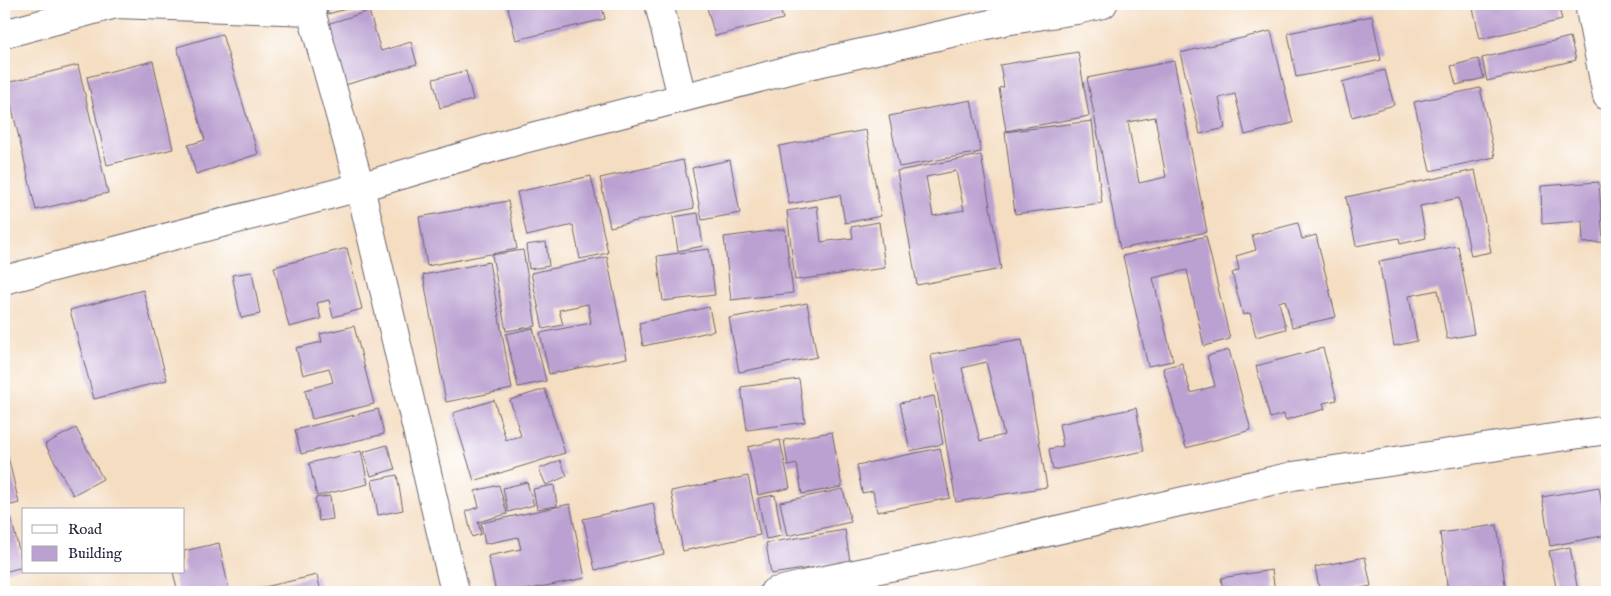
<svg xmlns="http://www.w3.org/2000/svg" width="1611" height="596" font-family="'IM FELL English',serif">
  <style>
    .building { fill: #bba1d1; fill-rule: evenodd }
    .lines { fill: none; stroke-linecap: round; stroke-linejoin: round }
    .minor-casing { stroke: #6c636a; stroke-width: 30 }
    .minor { stroke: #fff; stroke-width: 28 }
  </style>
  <rect width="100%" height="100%" fill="#fff"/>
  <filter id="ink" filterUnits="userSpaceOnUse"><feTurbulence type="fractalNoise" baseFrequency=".02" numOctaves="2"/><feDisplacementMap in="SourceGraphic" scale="10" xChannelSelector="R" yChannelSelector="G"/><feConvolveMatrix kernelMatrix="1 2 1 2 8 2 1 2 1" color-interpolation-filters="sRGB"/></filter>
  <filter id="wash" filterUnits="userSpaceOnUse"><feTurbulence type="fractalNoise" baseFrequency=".0096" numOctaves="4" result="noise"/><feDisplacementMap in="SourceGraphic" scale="20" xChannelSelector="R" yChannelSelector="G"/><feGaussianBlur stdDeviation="1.12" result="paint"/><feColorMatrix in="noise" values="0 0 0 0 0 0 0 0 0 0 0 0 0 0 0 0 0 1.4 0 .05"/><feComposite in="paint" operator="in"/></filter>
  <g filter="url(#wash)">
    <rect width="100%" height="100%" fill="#f4ddc1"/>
    <g id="blocks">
      <path class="building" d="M 325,4 L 364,4 L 328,14 Z
        M 507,4 L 601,4 L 605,19 L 516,40 Z
        M 706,4 L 779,4 L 783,19 L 715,36 Z
        M 1472,4 L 1558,4 L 1562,20 L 1480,39 Z
        M 369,11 L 381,51 L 411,42 L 417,64 L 345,85 L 327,24 Z
        M 1372,16 L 1381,60 L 1296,77 L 1288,33 Z
        M 1271,31 L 1293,123 L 1245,135 L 1235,94 L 1219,98 L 1225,128 L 1200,134 L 1180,53 Z
        M 222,34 L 258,154 L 196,174 L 188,145 L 205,140 L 177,47 Z
        M 1570,37 L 1576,60 L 1487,81 L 1482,58 Z
        M 1078,52 L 1089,116 L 1006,131 L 999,88 L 1004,87 L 1000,65 Z
        M 1478,59 L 1484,78 L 1456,85 L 1451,66 Z
        M 153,61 L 173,149 L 107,165 L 87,77 Z
        M 1174,61 L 1207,232 L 1120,249 L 1087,78 ZM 1155,117 L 1166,177 L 1139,183 L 1128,122 Z
        M 78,65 L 108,193 L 36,210 L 6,83 Z
        M 1385,70 L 1394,105 L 1352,117 L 1342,82 Z
        M 466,71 L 473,100 L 440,108 L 433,79 Z
        M 1480,88 L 1495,157 L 1430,171 L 1414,102 Z
        M 971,100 L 981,152 L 899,167 L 889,116 Z
        M 1092,121 L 1102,203 L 1015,214 L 1005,132 Z
        M 866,130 L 881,216 L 845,223 L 840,195 L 789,204 L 779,146 Z
        M 981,155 L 1001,269 L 917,285 L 897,171 ZM 956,171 L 964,210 L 933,216 L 926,177 Z
        M 683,160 L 694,208 L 610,227 L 600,178 Z
        M 730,160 L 740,213 L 702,220 L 692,168 Z
        M 1475,170 L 1491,252 L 1471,256 L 1459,198 L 1420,206 L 1426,238 L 1400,244 L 1399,238 L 1356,246 L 1346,197 Z
        M 591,176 L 608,253 L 580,259 L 573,225 L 527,236 L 517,192 Z
        M 1599,182 L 1603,242 L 1583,243 L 1582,221 L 1542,224 L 1541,186 Z
        M 508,201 L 517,249 L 427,266 L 419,217 Z
        M 817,206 L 821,242 L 853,238 L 851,227 L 879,222 L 885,268 L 795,280 L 787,211 Z
        M 698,213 L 703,246 L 678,251 L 673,217 Z
        M 1298,223 L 1302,239 L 1316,235 L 1336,317 L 1292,327 L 1285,300 L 1279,302 L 1286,329 L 1256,337 L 1250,313 L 1243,315 L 1232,273 L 1239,270 L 1236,256 L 1256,250 L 1252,235 Z
        M 785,229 L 793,293 L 731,300 L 724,237 Z
        M 1206,236 L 1230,339 L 1204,346 L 1187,270 L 1153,278 L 1173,361 L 1148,366 L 1123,256 Z
        M 546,242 L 549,266 L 529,269 L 526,245 Z
        M 1458,246 L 1474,334 L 1447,339 L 1438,290 L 1409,296 L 1417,341 L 1394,346 L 1379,261 Z
        M 347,248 L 362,309 L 333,317 L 329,300 L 317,303 L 321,319 L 289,327 L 274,267 Z
        M 709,249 L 715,295 L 663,301 L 657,256 Z
        M 523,250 L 536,326 L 506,331 L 492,255 Z
        M 607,257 L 627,358 L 549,374 L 540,333 L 591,323 L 588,304 L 559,310 L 563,325 L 543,329 L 531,273 Z
        M 489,262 L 512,389 L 446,402 L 423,275 Z
        M 252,272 L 260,314 L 241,318 L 232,275 Z
        M 143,290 L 167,380 L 94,399 L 70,310 Z
        M 807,303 L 817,357 L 739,372 L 729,318 Z
        M 709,307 L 714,331 L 643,346 L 639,323 Z
        M 354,326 L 374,404 L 312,419 L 305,390 L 333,382 L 329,368 L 303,375 L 296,348 L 322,342 L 320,334 Z
        M 533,328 L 546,381 L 518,387 L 506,334 Z
        M 1022,339 L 1047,487 L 956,502 L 931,355 ZM 986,362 L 1004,435 L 980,441 L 962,368 Z
        M 1323,348 L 1337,400 L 1323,403 L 1325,409 L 1285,420 L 1284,414 L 1270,418 L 1256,366 Z
        M 1229,350 L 1251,430 L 1186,448 L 1163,368 L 1182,363 L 1191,393 L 1215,386 L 1207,356 Z
        M 799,379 L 805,422 L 747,430 L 741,387 Z
        M 545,389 L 565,453 L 474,481 L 453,413 L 494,400 L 506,440 L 521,436 L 510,400 Z
        M 934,396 L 943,444 L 910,451 L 900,403 Z
        M 1136,408 L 1144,451 L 1053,470 L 1049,449 L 1063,446 L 1059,424 Z
        M 378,409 L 384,434 L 301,454 L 295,430 Z
        M 76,428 L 103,479 L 73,495 L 45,444 Z
        M 832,432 L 842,487 L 802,494 L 797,464 L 788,466 L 784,440 Z
        M 4,440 L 19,503 L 4,507 Z
        M 780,440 L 790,488 L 758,495 L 748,447 Z
        M 387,445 L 395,469 L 371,476 L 363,452 Z
        M 940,448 L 950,498 L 877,512 L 873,491 L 862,493 L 857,465 Z
        M 361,451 L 368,484 L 317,496 L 309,463 Z
        M 560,460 L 567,476 L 546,485 L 539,469 Z
        M 397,475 L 403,510 L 378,515 L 372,480 Z
        M 748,476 L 760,535 L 683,551 L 671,491 Z
        M 527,482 L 534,505 L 508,512 L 503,488 Z
        M 499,485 L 507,514 L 478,522 L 481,534 L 472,537 L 466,511 L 479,507 L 475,491 Z
        M 554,485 L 557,506 L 537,509 L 533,489 Z
        M 1599,487 L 1607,535 L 1550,546 L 1542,497 Z
        M 843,489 L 851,522 L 787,536 L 780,502 Z
        M 775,495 L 782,536 L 766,539 L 758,498 Z
        M 330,496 L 333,519 L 319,521 L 315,498 Z
        M 653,503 L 664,554 L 595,570 L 583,519 Z
        M 570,504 L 585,578 L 516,592 L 496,592 L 488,556 L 521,549 L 518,537 L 485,544 L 481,523 Z
        M 11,517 L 23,567 L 4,572 L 4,519 Z
        M 1497,525 L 1506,592 L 1448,592 L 1440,533 Z
        M 845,530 L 850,562 L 771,574 L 766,543 Z
        M 219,543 L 229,590 L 219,592 L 178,592 L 173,572 L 184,572 L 184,551 Z
        M 1570,547 L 1578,592 L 1557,592 L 1549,551 Z
        M 1365,557 L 1371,586 L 1340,592 L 1320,592 L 1315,567 Z
        M 1272,570 L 1275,592 L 1223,592 L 1221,578 Z
        M 317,575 L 321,592 L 247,592 L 247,591 Z"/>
    </g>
  </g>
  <g filter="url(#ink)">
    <use href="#blocks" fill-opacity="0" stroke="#6c636a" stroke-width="1"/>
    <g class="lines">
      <defs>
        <path id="minor" d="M 309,4 L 360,187 L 455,592
          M 659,4 L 682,97
          M 1589,4 L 1607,96
          M 4,34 L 116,4 L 311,11
          M 4,280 L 360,187 L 516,141 L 813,64 L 1004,21 L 1077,10 L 1103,4
          M 774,592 L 825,580 L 939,557 L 1293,476 L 1607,430"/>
      </defs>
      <use href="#minor" class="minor-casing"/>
      <use href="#minor" class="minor"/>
    </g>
  </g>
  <rect width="1611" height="596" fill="none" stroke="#fff" stroke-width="20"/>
  <rect x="22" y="508" width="162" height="65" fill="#ffffff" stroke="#a7a7b1"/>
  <rect x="32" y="525" width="25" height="8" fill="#ffffff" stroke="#a7a7b1"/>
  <text x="68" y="534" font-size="15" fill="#22223b">Road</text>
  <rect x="32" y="546" width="25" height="15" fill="#bba1d1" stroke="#a7a7b1"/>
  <text x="68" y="558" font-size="15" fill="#22223b">Building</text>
</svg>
